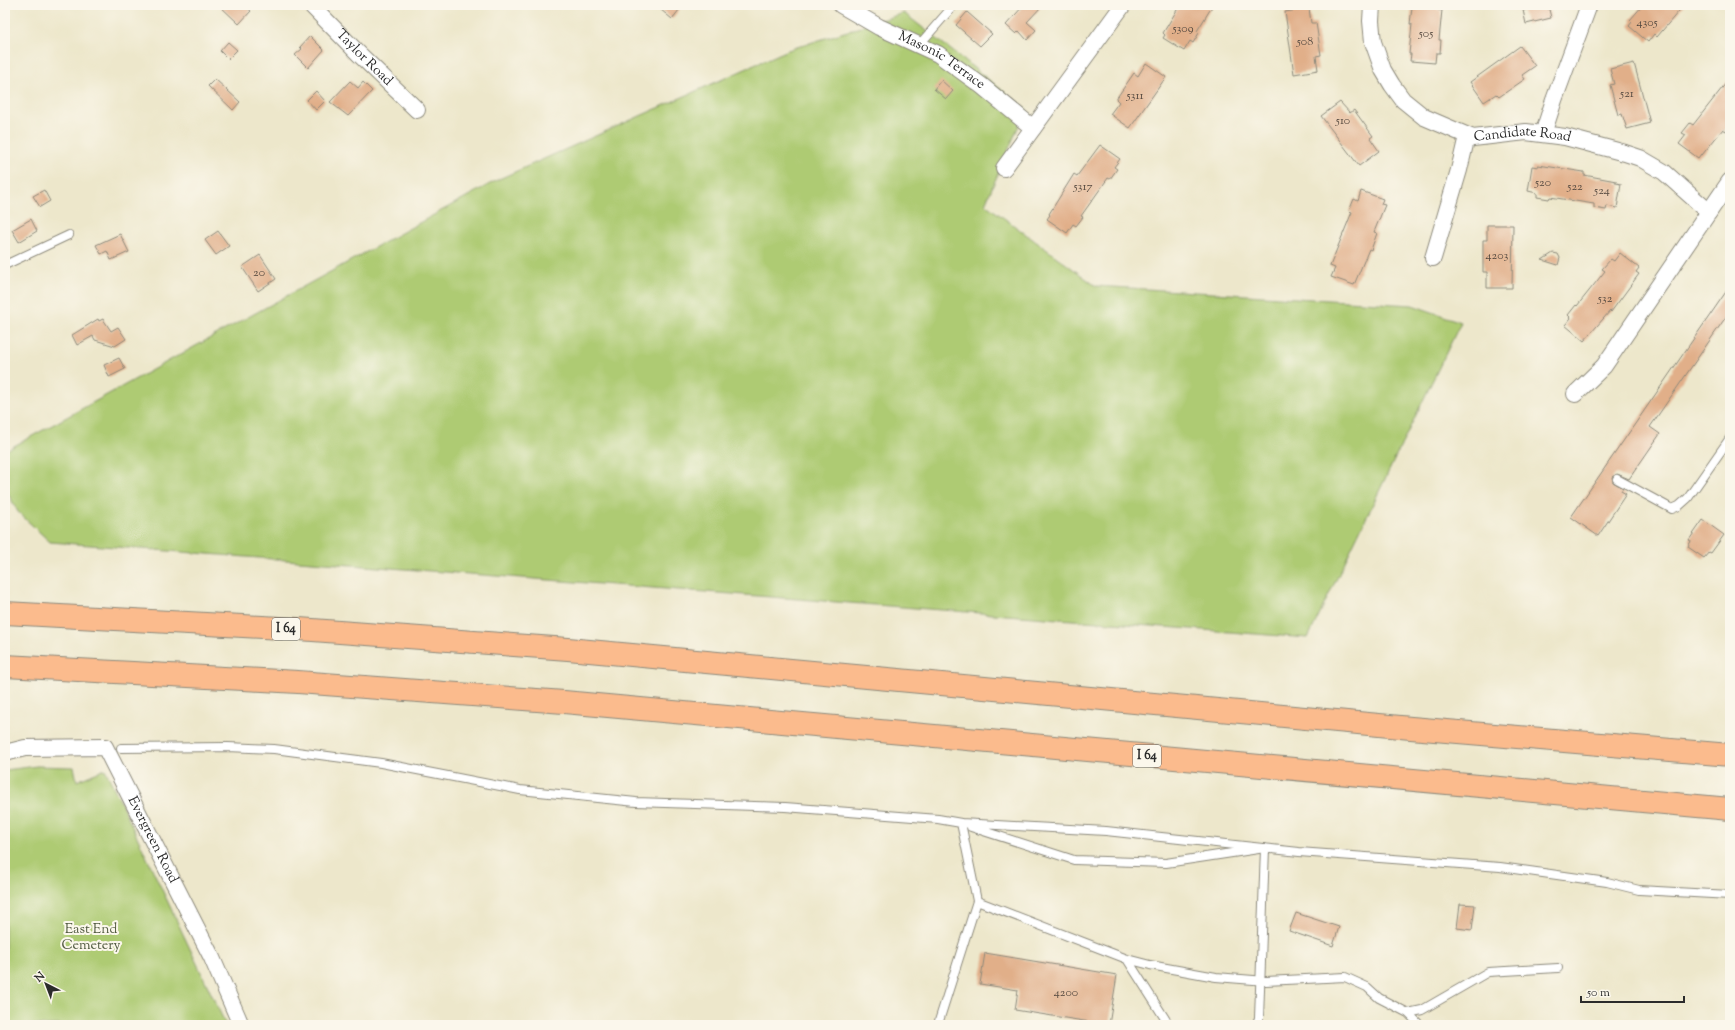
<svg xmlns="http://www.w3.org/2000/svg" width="1735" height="1030" font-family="'Sorts Mill Goudy',serif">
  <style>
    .green { fill: #aecb73; stroke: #6c7b4f }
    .building { fill: #e1af89 }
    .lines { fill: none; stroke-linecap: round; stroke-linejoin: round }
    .service-casing { stroke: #8c897b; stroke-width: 10 }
    .minor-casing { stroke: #8c897b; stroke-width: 18 }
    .motorway-casing { stroke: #8c897b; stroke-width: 24 }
    .service { stroke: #fff; stroke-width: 8 }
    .minor { stroke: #fff; stroke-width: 16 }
    .motorway { stroke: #fbbb8d; stroke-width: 22 }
    .labels { text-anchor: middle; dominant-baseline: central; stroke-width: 4; stroke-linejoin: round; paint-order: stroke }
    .number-label { font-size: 12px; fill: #584c42 }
    .shield { fill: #fbf7ec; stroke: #696865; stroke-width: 1 }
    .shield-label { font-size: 13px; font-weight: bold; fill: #2b2b2b }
    .street-label { font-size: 14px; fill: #2b2b2b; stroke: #fbf7ec }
    .park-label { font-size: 14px; fill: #525b41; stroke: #fbf7ec }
  </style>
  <rect width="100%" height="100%" fill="#fbf7ec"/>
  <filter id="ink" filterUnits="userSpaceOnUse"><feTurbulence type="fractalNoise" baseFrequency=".025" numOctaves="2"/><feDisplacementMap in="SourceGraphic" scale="8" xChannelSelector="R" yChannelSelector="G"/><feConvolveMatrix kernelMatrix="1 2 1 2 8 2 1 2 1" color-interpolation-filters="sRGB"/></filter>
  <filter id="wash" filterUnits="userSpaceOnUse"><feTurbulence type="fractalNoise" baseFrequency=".012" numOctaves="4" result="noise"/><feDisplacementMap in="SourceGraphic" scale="16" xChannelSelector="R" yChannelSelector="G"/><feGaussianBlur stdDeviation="0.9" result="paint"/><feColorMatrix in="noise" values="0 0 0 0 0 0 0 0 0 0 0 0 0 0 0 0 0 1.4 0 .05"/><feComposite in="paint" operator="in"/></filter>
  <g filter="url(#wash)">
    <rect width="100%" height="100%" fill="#ede7cb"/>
    <path class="green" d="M 904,13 L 1026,109 L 985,204 L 1096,286 L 1412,305 L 1461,322 L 1308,638 L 50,542 L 18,512 L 5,488 L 5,451 L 499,179 L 788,50 Z
      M 37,766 L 74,767 L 77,781 L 105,769 L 226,1025 L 5,1025 L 5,770 Z"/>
    <g id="blocks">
      <path class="building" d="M 219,5 L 244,5 L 251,11 L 239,24 Z
        M 655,5 L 683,5 L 672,19 Z
        M 1024,5 L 1043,5 L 1027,22 L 1036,30 L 1027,40 L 1019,31 L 1016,34 L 1006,25 Z
        M 1180,5 L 1213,5 L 1197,31 L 1199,33 L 1193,43 L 1190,41 L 1184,51 L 1163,38 L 1165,35 L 1163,33 Z
        M 1416,5 L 1438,5 L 1438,10 L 1442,10 L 1439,40 L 1441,40 L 1440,53 L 1436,53 L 1435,63 L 1410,61 L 1411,54 L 1409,54 L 1412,24 L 1410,24 L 1412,7 L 1415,8 Z
        M 1525,5 L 1548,5 L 1551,18 L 1526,24 L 1523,10 L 1526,10 Z
        M 1643,5 L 1684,5 L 1657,37 L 1654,34 L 1648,42 L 1629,26 L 1632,22 L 1630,20 Z
        M 1309,8 L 1311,23 L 1316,23 L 1321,55 L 1316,56 L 1318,70 L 1294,74 L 1285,12 Z
        M 967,12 L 992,34 L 980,46 L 956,25 Z
        M 310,36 L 324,50 L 308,68 L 295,55 L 302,49 L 300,47 Z
        M 228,42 L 237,50 L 228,59 L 220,51 Z
        M 1520,46 L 1535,66 L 1522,75 L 1525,79 L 1499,97 L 1496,94 L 1484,102 L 1470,82 Z
        M 1146,63 L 1166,77 L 1130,128 L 1110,114 L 1119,102 L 1116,99 L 1134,73 L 1138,76 Z
        M 1634,63 L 1650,123 L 1627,129 L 1622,114 L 1618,115 L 1610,85 L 1614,84 L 1610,69 Z
        M 1730,78 L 1730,126 L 1726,131 L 1723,129 L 1702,155 L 1701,154 L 1698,158 L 1679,144 L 1686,135 L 1682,133 L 1690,123 L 1693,125 Z
        M 215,79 L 240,102 L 233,110 L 208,86 Z
        M 941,80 L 953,91 L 946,99 L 934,89 Z
        M 350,81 L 358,88 L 363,82 L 372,91 L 348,116 L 330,102 Z
        M 316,91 L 325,101 L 316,110 L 307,100 Z
        M 1340,102 L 1350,113 L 1354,110 L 1373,136 L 1370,138 L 1379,151 L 1359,166 L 1321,116 Z
        M 1100,145 L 1120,159 L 1114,167 L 1117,169 L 1110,179 L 1108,178 L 1081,216 L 1083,217 L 1076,226 L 1073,224 L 1067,233 L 1047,219 L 1050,215 L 1049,214 L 1074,174 L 1077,176 Z
        M 1538,165 L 1584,172 L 1584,175 L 1616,181 L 1616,183 L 1621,184 L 1617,208 L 1607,206 L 1606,210 L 1594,208 L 1594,204 L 1550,197 L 1549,199 L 1537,197 L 1537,193 L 1528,191 L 1532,166 L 1538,167 Z
        M 44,190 L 50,201 L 40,207 L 33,196 Z
        M 1361,191 L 1383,199 L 1381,204 L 1385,205 L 1374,232 L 1377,233 L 1371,250 L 1369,249 L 1354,285 L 1331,277 L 1335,268 L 1330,266 L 1352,212 L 1349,211 L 1354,199 L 1358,201 Z
        M 31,219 L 37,231 L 19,242 L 12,230 Z
        M 1487,225 L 1513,225 L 1512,288 L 1487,288 L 1487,272 L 1483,272 L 1483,240 L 1487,240 Z
        M 218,231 L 229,246 L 216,255 L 205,240 Z
        M 120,234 L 129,252 L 111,260 L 107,251 L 101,254 L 96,245 Z
        M 1553,253 L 1558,254 L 1560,258 L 1558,265 L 1542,260 Z
        M 1620,253 L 1639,268 L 1636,272 L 1639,274 L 1611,312 L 1610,311 L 1584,341 L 1565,325 L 1571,318 L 1568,315 L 1576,305 L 1577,306 L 1605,271 L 1602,269 L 1611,259 L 1614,261 Z
        M 260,255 L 276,279 L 258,291 L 242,267 Z
        M 1730,286 L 1730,311 L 1650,427 L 1660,434 L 1629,479 L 1617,474 L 1612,477 L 1613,482 L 1623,488 L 1621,491 L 1626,494 L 1598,536 L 1571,517 Z
        M 98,319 L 99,321 L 103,319 L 111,331 L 118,327 L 126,339 L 115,346 L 95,340 L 93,336 L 77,345 L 72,335 Z
        M 119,358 L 125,369 L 109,377 L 104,365 Z
        M 1703,520 L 1724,535 L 1711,553 L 1709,552 L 1704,558 L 1688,547 L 1691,541 L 1689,540 Z
        M 1460,904 L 1475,905 L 1472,930 L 1457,928 Z
        M 1296,913 L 1339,927 L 1333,946 L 1289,931 Z
        M 985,953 L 1117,975 L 1109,1025 L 1015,1010 L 1018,990 L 980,984 Z"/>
    </g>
  </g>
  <g filter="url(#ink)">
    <use href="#blocks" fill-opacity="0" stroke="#8c897b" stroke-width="1"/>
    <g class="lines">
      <defs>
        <path id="service" d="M 919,45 L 954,5
          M 5,265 L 69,235
          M 1617,479 L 1672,509 L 1679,506 L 1688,498 L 1730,438
          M 121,748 L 228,747 L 274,749 L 381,763 L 520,790 L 636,802 L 785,807 L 938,819 L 961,823 L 977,901 L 1127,959 L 1150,965 L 1216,977 L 1266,981 L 1345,977 L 1367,987 L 1379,998 L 1408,1013 L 1422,1010 L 1488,972 L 1558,968
          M 961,823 L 1106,831 L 1299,852 L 1500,867 L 1607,882 L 1639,890 L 1730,895
          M 971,827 L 1074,860 L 1166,863 L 1265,848 L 1259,1018 L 1256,1025
          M 1127,959 L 1169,1025
          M 1408,1013 L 1420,1025
          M 940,1025 L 939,1021 L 977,901"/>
        <g id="minor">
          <path id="s1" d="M 311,5 L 358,53 L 417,110"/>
          <path id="s2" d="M 841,5 L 879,27 L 938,54 L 982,86 L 1033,128"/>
          <path id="s3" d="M 1372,5 L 1371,21 L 1373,42 L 1383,70 L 1392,85 L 1403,100 L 1424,117 L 1473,138 L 1526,132 L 1565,137 L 1625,153 L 1640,158 L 1664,172 L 1709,212"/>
          <path d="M 1543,134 L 1554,100 L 1589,5"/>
          <path d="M 1004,168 L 1123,5"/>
          <path d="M 1433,258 L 1459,170 L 1467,136"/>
          <path d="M 1575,394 L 1604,366 L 1730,181"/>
          <path id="s4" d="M 5,753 L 25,748 L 105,747 L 212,958 L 241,1025"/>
        </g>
        <path id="motorway" d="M 5,613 L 299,629 L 568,649 L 1411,728 L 1730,755
          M 5,666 L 298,682 L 564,702 L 1730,809"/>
      </defs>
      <use href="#service" class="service-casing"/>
      <use href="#minor" class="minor-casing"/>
      <use href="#motorway" class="motorway-casing"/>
      <use href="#service" class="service"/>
      <use href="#minor" class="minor"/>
      <use href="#motorway" class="motorway"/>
    </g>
  </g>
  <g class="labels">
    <g class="number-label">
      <text x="1647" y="23">4305</text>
      <text x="1183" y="29">5309</text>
      <text x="1426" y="34">505</text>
      <text x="1305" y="42">508</text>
      <text x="1627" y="94">521</text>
      <text x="1135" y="96">5311</text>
      <text x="1343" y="121">510</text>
      <text x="1543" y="183">520</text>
      <text x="1083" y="187">5317</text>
      <text x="1575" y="187">522</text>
      <text x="1602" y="191">524</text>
      <text x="1497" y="256">4203</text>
      <text x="259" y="273">20</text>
      <text x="1605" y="299">532</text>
      <text x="1066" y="993">4200</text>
    </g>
    <g class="shield">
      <rect x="272" y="618" width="28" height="22" rx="3"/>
      <rect x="1133" y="745" width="28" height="22" rx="3"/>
    </g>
    <g class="shield-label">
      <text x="286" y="629">I 64</text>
      <text x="1147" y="756">I 64</text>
    </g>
    <g class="street-label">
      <text stroke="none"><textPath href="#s1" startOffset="75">Taylor Road</textPath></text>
      <text stroke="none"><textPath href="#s2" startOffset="115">Masonic Terrace</textPath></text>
      <text stroke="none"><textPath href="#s3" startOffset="233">Candidate Road</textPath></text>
      <text stroke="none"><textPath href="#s4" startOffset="205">Evergreen Road</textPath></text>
    </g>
    <g class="park-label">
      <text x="91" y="930">East End<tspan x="91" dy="16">Cemetery</tspan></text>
    </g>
  </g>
  <rect width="1735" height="1030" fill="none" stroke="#fbf7ec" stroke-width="20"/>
  <g transform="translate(46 984) rotate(318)" stroke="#fbf7ec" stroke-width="3" paint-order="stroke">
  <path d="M0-3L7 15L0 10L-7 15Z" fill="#2b2b2b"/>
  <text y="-6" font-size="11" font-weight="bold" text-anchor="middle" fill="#2b2b2b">N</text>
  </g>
  <path d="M1581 996v6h103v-6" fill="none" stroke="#2b2b2b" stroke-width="2"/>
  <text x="1587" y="996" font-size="12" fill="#2b2b2b" stroke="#fbf7ec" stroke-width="3" paint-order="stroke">50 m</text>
</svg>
